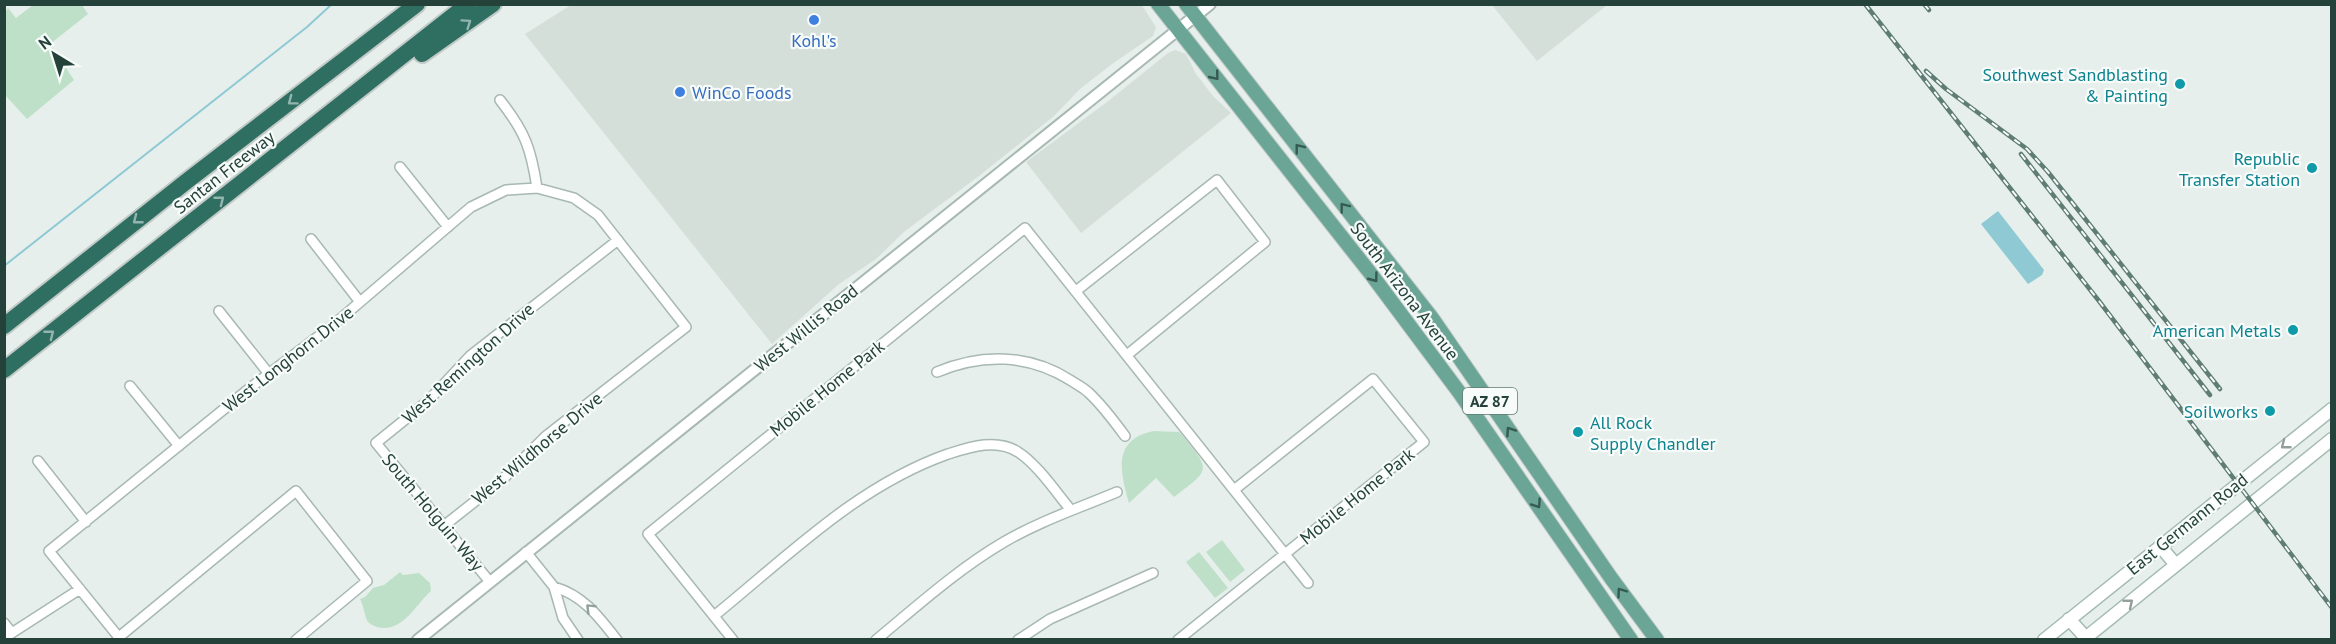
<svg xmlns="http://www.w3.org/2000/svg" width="2336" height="644" font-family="'PT Sans',sans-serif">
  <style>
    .built { fill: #d4dfda }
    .green { fill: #bfe0c8 }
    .water { fill: #8ec9d4 }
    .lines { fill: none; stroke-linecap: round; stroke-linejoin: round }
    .stream { stroke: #8ec9d4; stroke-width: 2 }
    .minor-casing { stroke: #a8b8b2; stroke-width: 12 }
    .tertiary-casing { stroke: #a8b8b2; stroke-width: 14 }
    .secondary-casing { stroke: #a4bbb3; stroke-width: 15 }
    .primary-casing { stroke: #c2cac8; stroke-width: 16 }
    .motorway-casing { stroke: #c2cac8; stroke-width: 20 }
    .minor { stroke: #fff; stroke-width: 9 }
    .tertiary { stroke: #fff; stroke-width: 10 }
    .secondary { stroke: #fff; stroke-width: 12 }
    .primary { stroke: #6aa596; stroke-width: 14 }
    .motorway { stroke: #2f6f62; stroke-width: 16 }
    .rail-casing { stroke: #5f7d75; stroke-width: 4.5 }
    .rail { stroke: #f7fbf9; stroke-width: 2; stroke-dasharray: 7; stroke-linecap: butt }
    .oneway { stroke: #93b5ae }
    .oneway2 { stroke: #365b51 }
    .oneway3 { stroke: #92a09c }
    .shop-dot { fill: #3f7fe0; stroke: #f7fbf9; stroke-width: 2 }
    .culture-dot { fill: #0f9aa8; stroke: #f7fbf9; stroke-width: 2 }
    .labels { text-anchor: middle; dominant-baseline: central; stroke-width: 4.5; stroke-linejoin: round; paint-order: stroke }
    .shield { fill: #f7fbf9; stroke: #637a73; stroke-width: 1.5 }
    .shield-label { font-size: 16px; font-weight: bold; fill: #24423a }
    .shop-label { font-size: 18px; fill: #366cbe; stroke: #f7fbf9 }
    .culture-label { font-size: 18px; fill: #0d838f; stroke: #f7fbf9; text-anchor: end }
    .street-label { font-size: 18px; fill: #24423a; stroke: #f7fbf9 }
  </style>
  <rect width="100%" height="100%" fill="#e6efeb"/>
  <path class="built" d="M 571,5 L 1141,4 L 1156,27 L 1153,36 L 1112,64 L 1080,89 L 1054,116 L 979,176 L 905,231 L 876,259 L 839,284 L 772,344 L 525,34 Z
    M 1492,5 L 1607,5 L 1537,61 Z
    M 1175,50 L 1186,54 L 1196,74 L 1213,96 L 1231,113 L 1081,233 L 1026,162 L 1107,102 L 1168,53 Z"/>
  <path class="green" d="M 33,5 L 82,5 L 88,14 L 50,44 L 74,80 L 27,119 L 5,95 L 5,13 L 8,8 L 16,18 Z
    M 1154,431 L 1179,432 L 1182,435 C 1211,471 1211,469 1174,497 L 1156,478 L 1129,503 C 1120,472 1112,439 1154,431 Z
    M 1222,540 L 1245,570 L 1230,582 L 1206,552 Z
    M 1199,552 L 1228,588 L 1215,598 L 1186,562 Z
    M 400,572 L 403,575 L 419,573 L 430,583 L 431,591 C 416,604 402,634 377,627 C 374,626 370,624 368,622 C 365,618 364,606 360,599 L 365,597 L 373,588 L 384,585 Z"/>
  <path class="water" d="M 1998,211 L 2044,270 L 2042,275 L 2028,284 L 1981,224 Z"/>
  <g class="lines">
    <path class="stream" d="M 4,266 L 307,27 L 332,4"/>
    <defs>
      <path id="minor" d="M 500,100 C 525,132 531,148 537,188
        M 400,167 L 448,227
        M 311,239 L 360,302
        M 1076,291 L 1217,180 L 1265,242 L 1127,355
        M 219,311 L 269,374
        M 937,372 C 982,353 1029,354 1070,380 C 1076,384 1084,388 1089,393 C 1103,406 1114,421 1125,436
        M 130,386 L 179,446
        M 38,461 L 86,522
        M 526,552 L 554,587 L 563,618 L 578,640
        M 490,582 L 376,443 L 428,401 L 470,356 L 618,240
        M 554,587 C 583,595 599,617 617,640
        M 714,616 C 788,556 857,486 948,454 C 970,447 997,438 1018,452 C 1036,463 1056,492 1070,509
        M 4,623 L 12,633
        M 119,637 L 296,491 L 367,581 L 296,640
        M 4,638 L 80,589
        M 121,640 L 49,551 L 250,388 L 332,326 L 471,207 L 506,190 L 537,188 L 574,198 L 598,215 L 686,327 L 546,436 L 502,480 L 445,525
        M 733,640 L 648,534 L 1025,228 L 1308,583
        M 876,640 C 917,606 958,569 1004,542 C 1040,521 1079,508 1117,492
        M 1018,640 L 1050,619 L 1153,573
        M 1178,640 L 1424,442 L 1373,379 L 1234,490"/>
      <path id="tertiary" d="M 418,640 L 1210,4"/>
      <path id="secondary" d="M 2160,546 L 2176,565
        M 2069,619 L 2086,638
        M 2044,640 L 2332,409
        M 2083,640 L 2332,439"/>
      <path id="primary" d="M 1158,4 L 1371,274 L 1459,392 L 1631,640
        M 1186,4 L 1432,318 L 1611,578 L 1657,640"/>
      <path id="motorway" d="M 422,54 L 493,4
        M 4,326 L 187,181 L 417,4
        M 4,370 L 468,4"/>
    </defs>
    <use href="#minor" class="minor-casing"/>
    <use href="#tertiary" class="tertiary-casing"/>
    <use href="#secondary" class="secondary-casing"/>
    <use href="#primary" class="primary-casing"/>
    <use href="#motorway" class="motorway-casing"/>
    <use href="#minor" class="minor"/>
    <use href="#tertiary" class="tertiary"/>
    <use href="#secondary" class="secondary"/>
    <use href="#primary" class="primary"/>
    <use href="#motorway" class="motorway"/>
    <defs>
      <path id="rail" d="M 1865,4 L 2099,301 L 2332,608
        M 1924,4 L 1929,10
        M 1926,71 L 1946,89 L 2027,149 L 2048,172 L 2220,389
        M 2021,154 L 2210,395"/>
    </defs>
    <use href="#rail" class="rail-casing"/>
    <use href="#rail" class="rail"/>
  </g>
  <defs><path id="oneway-chevron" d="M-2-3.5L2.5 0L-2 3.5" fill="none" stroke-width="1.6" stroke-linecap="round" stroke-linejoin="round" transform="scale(1.5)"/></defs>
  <g class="oneway">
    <use href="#oneway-chevron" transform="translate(467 23) rotate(-35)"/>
    <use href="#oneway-chevron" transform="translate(292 101) rotate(143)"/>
    <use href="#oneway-chevron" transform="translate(220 200) rotate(-38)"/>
    <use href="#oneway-chevron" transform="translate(137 220) rotate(142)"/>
    <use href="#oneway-chevron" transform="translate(50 334) rotate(-38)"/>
  </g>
  <g class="oneway2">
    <use href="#oneway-chevron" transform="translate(1215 76) rotate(51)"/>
    <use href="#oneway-chevron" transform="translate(1299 148) rotate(-128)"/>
    <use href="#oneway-chevron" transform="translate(1344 207) rotate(-128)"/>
    <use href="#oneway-chevron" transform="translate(1374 278) rotate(53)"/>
    <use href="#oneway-chevron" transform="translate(1510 431) rotate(-124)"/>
    <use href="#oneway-chevron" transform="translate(1537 504) rotate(56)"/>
    <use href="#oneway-chevron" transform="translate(1621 592) rotate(-126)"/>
  </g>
  <g class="oneway3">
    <use href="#oneway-chevron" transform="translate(2285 445) rotate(142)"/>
    <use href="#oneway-chevron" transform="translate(2129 603) rotate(-39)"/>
    <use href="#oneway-chevron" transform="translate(590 608) rotate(-135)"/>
  </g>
  <g class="shop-dot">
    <circle cx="814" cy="20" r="6"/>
    <circle cx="680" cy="92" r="6"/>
  </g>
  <g class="culture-dot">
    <circle cx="2180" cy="84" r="6"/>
    <circle cx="2312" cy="168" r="6"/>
    <circle cx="2293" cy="330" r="6"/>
    <circle cx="2270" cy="411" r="6"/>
    <circle cx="1578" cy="432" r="6"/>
  </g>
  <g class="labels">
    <rect class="shield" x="1463" y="388" width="54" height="26" rx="4.5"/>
    <g class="shield-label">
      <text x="1490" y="401">AZ 87</text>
    </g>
    <g class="shop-label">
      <text x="814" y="40">Kohl's</text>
      <text x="692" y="92" text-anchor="start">WinCo Foods</text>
    </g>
    <g class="culture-label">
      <text x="2168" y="74">Southwest Sandblasting<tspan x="2168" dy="21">&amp; Painting</tspan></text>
      <text x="2300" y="158">Republic<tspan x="2300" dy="21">Transfer Station</tspan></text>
      <text x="2281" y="330">American Metals</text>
      <text x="2258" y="411">Soilworks</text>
      <text x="1590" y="422" text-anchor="start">All Rock<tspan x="1590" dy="21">Supply Chandler</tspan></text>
    </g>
    <g class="street-label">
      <text transform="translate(224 172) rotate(-38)">Santan Freeway</text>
      <text transform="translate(1405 291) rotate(53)">South Arizona Avenue</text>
      <text transform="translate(806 328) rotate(-39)">West Willis Road</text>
      <text transform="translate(288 359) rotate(-38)">West Longhorn Drive</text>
      <text transform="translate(468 363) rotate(-42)">West Remington Drive</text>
      <text transform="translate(827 388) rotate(-39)">Mobile Home Park</text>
      <text transform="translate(537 448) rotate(-40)">West Wildhorse Drive</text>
      <text transform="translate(1357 496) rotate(-39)">Mobile Home Park</text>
      <text transform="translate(433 512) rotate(50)">South Holguin Way</text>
      <text transform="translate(2187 524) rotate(-39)">East Germann Road</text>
    </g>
  </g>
  <rect width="2336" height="644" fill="none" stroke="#24423a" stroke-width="12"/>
  <g transform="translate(54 54) rotate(322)" stroke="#f7fbf9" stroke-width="4.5" paint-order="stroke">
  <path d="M0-4.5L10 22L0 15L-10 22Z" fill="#24423a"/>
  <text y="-9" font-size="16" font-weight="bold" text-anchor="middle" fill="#24423a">N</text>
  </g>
</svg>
